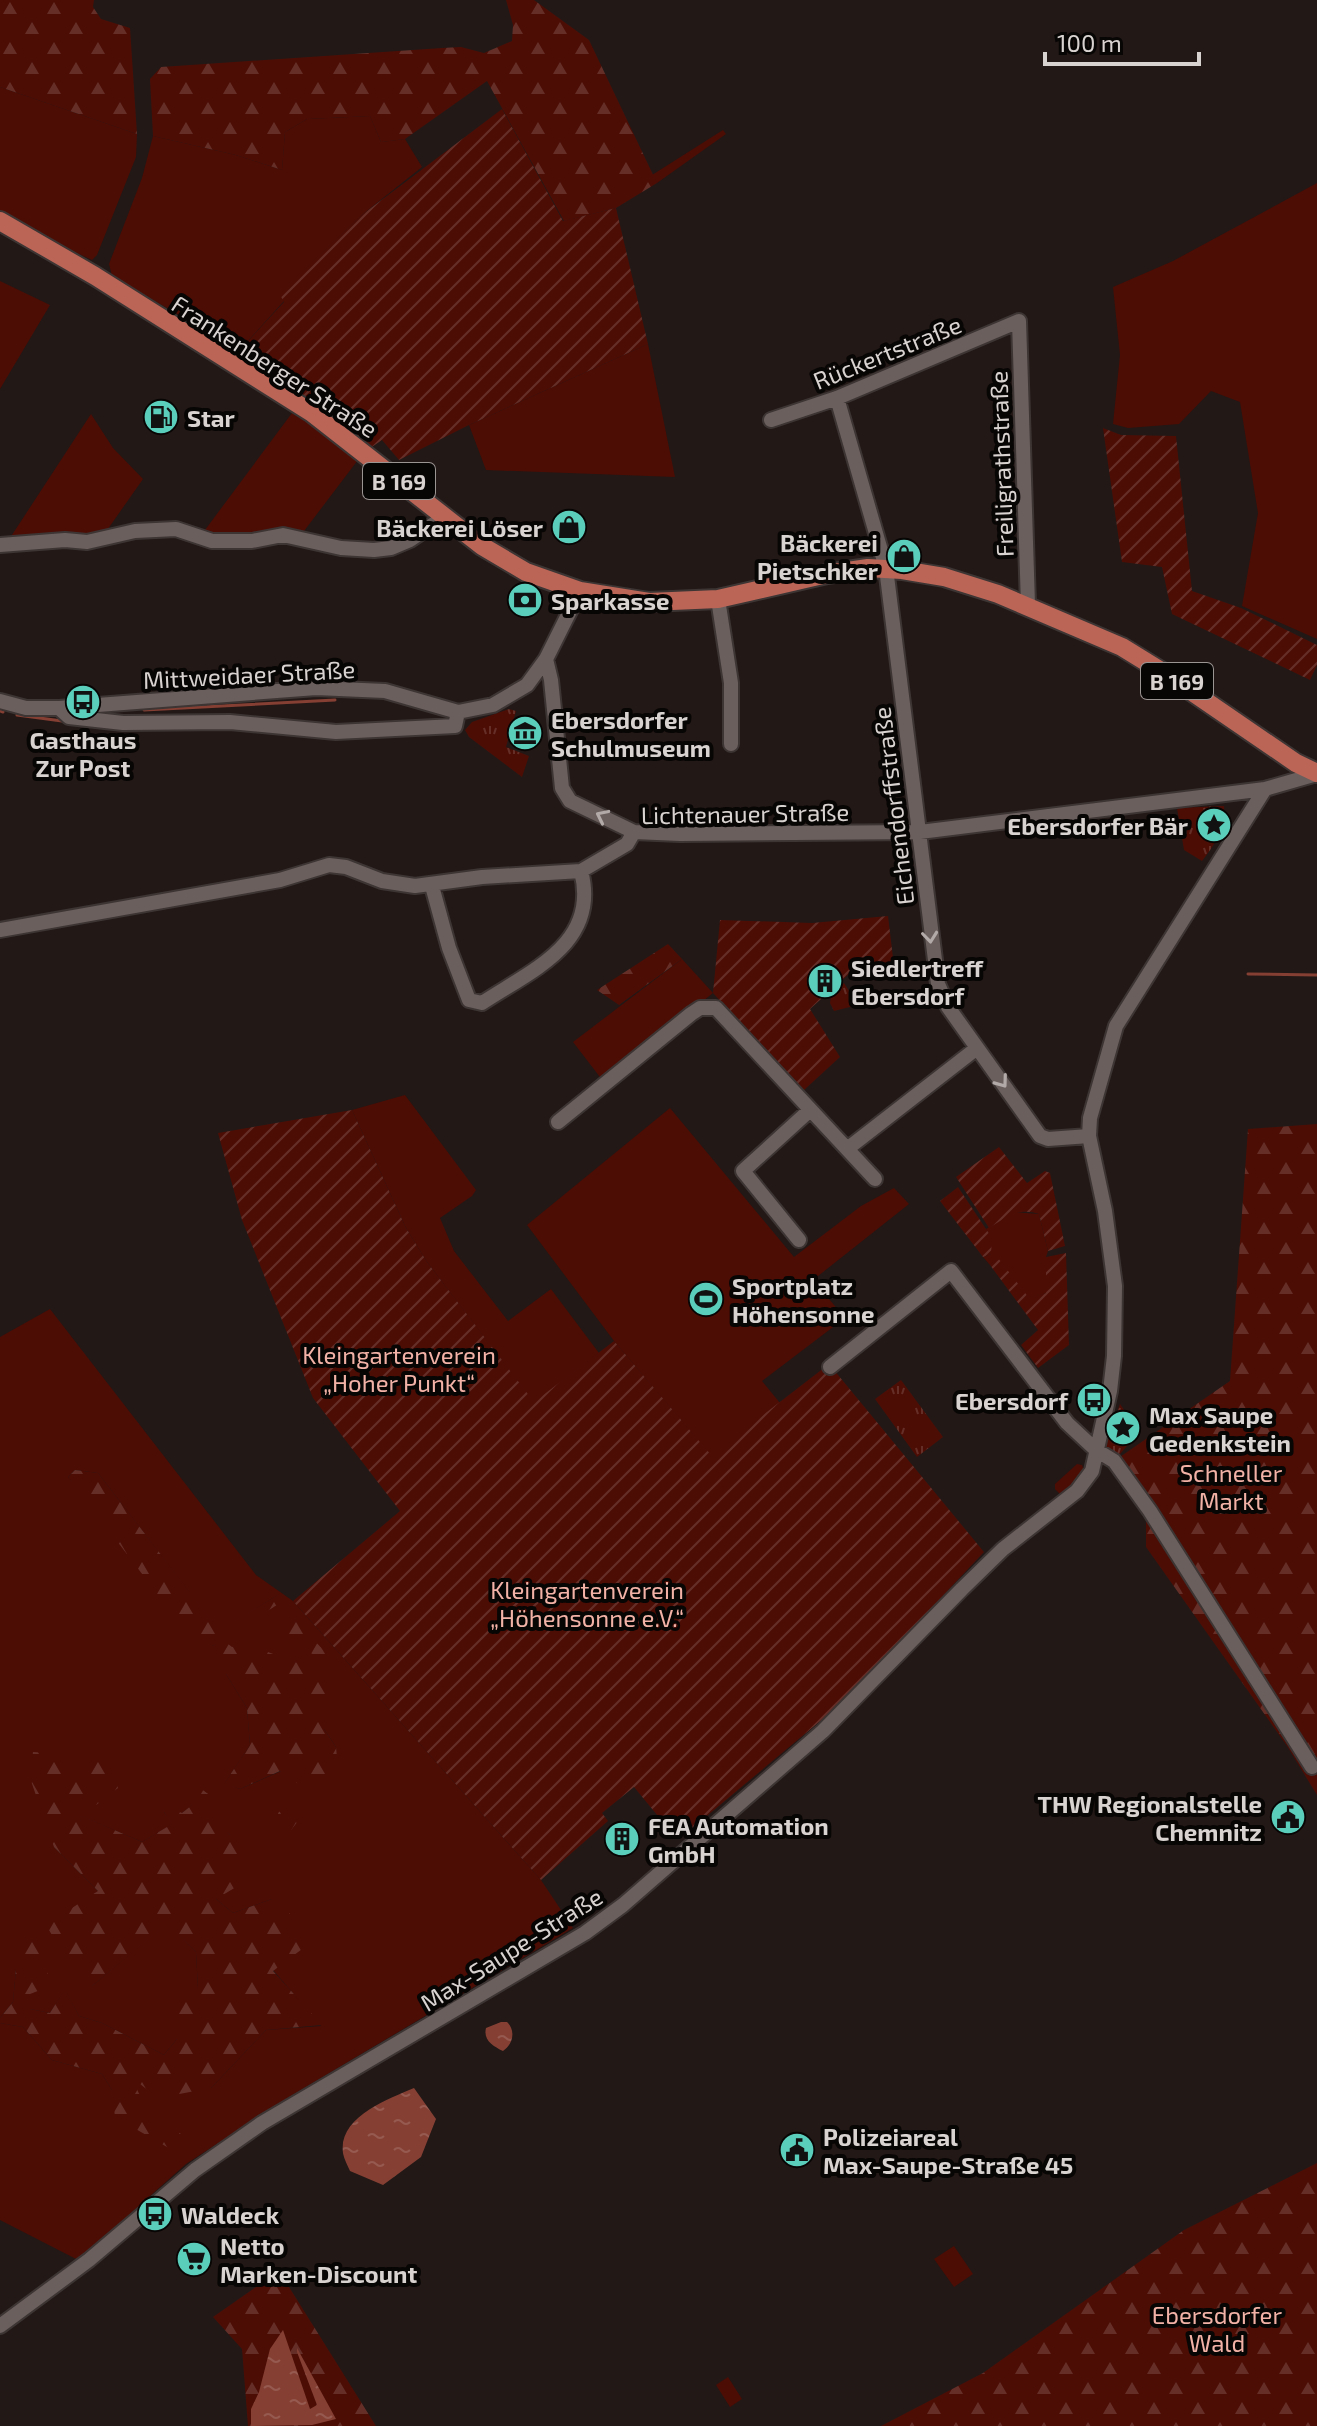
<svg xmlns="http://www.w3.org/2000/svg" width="1317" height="2426" font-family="'Exo 2',sans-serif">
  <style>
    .grass { fill: #4c0d05; fill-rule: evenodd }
    .forest { fill: url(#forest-firs) }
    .park { fill: url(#park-tufts) }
    .garden { fill: url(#garden-furrows) }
    .water { fill: url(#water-ripples) }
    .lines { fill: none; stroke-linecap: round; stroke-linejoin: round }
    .stream { stroke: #853f33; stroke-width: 3 }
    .minor-casing { stroke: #3c3534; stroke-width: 18 }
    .major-casing { stroke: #3c3534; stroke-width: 22 }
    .minor { stroke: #6b5f5d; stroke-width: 14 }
    .major { stroke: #bb6557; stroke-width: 18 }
    .oneway { stroke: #b2aaa8 }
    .labels { text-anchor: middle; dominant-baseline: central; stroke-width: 8; stroke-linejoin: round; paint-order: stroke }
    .shield { fill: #080505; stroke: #9a9493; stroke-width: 2 }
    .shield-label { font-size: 22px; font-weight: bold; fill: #d8d2d0 }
    .street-label { font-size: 24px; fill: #d8d2d0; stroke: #080505 }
    .poi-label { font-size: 24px; font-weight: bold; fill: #d8d2d0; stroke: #080505; text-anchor: start }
    .park-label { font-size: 24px; fill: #f2b2a6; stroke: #080505 }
  </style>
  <defs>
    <pattern id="forest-firs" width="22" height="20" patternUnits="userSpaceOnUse" patternTransform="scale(2)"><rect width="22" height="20" fill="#4c0d05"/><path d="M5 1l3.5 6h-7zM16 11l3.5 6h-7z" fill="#652f28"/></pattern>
    <pattern id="park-tufts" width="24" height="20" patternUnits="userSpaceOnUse" patternTransform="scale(2)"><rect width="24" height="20" fill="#4c0d05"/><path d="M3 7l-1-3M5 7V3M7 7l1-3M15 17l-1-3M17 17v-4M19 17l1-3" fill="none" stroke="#652f28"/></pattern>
    <pattern id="garden-furrows" width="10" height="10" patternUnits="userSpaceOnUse" patternTransform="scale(2)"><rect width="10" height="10" fill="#4c0d05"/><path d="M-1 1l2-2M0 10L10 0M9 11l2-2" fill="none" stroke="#652f28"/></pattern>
    <pattern id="water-ripples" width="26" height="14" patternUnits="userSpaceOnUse" patternTransform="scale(2)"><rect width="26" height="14" fill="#853f33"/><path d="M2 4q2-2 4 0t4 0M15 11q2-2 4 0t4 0" fill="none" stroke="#965a50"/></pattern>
  </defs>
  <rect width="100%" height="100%" fill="#221816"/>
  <path class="grass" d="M 0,87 L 137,134 L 136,157 L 97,255 L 92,260 L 0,217 Z
    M 370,116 L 381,142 L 405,139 L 422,167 L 363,214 L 280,293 L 284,301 L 246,343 L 224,341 L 112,276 L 109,264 L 142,178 L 153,136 L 236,155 L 282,170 L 285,132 L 307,119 Z
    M 723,130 L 726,134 L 657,183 L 652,175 Z
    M 1317,183 L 1317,639 L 1242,606 L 1258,513 L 1240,402 L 1211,391 L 1179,424 L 1128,428 L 1113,424 L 1120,355 L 1113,287 L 1173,261 Z
    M 0,281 L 50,305 L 0,389 Z
    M 648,344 L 675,477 L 486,470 L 469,425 Z
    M 292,413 L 361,456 L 301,535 L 254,538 L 202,534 Z
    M 91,414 L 113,448 L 143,479 L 103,536 L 10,538 Z
    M 682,959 L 713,993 L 603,1081 L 573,1042 Z
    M 405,1095 L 476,1190 L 472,1196 L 440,1218 L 454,1251 L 508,1321 L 551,1289 L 599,1353 L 534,1403 L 427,1262 L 406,1228 L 352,1110 Z
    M 670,1108 L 794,1257 L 861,1206 L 894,1188 L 909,1204 L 813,1280 L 845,1318 L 762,1381 L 780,1403 L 711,1456 L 614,1341 L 527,1225 Z
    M 1014,1212 L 1039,1214 L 1048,1251 L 1046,1257 L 1046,1293 L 1029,1299 L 998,1259 L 990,1265 L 983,1257 L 991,1254 L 991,1238 L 986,1229 Z
    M 50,1309 L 256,1575 L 293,1601 L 541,1880 L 573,1928 L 289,2097 L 186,2164 L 78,2260 L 0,2220 L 0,2023 L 23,2027 L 52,2060 L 102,2074 L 112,2090 L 140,2118 L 129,2075 L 211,2088 L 266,2030 L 321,2026 L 273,1970 L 272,1899 L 233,1913 L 216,1899 L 230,1835 L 197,1802 L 182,1813 L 164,1812 L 173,1824 L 142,1842 L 81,1816 L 105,1758 L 54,1847 L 98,1891 L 92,1986 L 167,1923 L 196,1952 L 198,1989 L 177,2039 L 164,2055 L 102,2023 L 79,2016 L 65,1990 L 50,2013 L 30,2009 L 30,1994 L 16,1969 L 13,2002 L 0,2018 L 0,1337 ZM 75,1470 L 98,1473 L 219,1631 L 278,1595 L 213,1646 L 68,1477 ZM 232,1647 L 324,1729 L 336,1747 L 240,1789 L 225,1783 L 250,1745 L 247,1708 L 226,1674 Z
    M 1077,1464 L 1082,1465 L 1084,1470 L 1079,1481 L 1061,1495 L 1055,1489 L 1055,1484 Z
    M 954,2246 L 973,2274 L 954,2287 L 934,2259 Z
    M 728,2377 L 742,2399 L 730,2407 L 716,2385 Z"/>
  <path class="forest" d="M 0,0 L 94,0 L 93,7 L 101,19 L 130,28 L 137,134 L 0,87 Z
    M 506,0 L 534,0 L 589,40 L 657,183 L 616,208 L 564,221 L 487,81 L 405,139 L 381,142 L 370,116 L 307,119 L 285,132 L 282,170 L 236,155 L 153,136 L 150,79 L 161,67 L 442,48 L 461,47 L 484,53 L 512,41 L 513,25 Z
    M 668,944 L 682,959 L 619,1005 L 597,990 Z
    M 1317,1124 L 1317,1795 L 1287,1746 L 1146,1547 L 1146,1507 L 1114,1461 L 1230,1381 L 1248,1129 Z
    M 75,1470 L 98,1473 L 219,1630 L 278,1595 L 283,1601 L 213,1646 L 188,1634 L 68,1477 Z
    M 286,1611 L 331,1658 L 325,1660 L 259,1628 Z
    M 228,1644 L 232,1647 L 246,1644 L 331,1675 L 335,1709 L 324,1729 L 336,1747 L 338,1769 L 298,1784 L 280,1771 L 240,1789 L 224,1784 L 250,1745 L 247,1708 L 226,1674 L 222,1648 Z
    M 33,1752 L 105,1757 L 118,1788 L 82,1816 L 142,1842 L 172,1824 L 164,1812 L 170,1808 L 182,1813 L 196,1802 L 187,1793 L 196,1785 L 223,1805 L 219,1822 L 230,1835 L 251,1845 L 241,1884 L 216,1899 L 233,1913 L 272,1899 L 288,1911 L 310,1943 L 273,1971 L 322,2025 L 266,2030 L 211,2088 L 158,2098 L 131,2077 L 146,2108 L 140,2118 L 171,2125 L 196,2148 L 186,2158 L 115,2117 L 112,2090 L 102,2074 L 52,2060 L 23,2027 L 0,2023 L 0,2018 L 13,2002 L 16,1969 L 30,1931 L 47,1956 L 48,1987 L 30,1994 L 30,2009 L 50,2013 L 65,1989 L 79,2016 L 102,2023 L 164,2055 L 177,2039 L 160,2008 L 198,1989 L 196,1952 L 167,1924 L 92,1986 L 67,1960 L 46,1925 L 98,1891 L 54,1847 L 30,1778 Z
    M 299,1795 L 306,1800 L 306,1811 L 291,1830 L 281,1823 L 278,1813 Z
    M 1317,2163 L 1317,2426 L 881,2426 L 983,2373 L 1184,2230 Z
    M 279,2271 L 376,2426 L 248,2426 L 242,2349 L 213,2317 Z"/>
  <path class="park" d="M 509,709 L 516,711 L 506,747 L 529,756 L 522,777 L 469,737 L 465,730 L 472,722 Z
    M 1224,806 C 1226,828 1215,844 1202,861 L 1184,850 L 1177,808 Z
    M 844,983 L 854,999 L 854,1006 L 834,1011 L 830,1003 L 831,996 Z
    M 901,1380 L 943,1437 L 917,1457 L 875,1399 Z
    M 1120,1404 L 1139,1432 L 1114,1461 L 1102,1454 Z"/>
  <path class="garden" d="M 502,109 L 563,221 L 616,208 L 648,344 L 469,425 L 399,460 L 382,440 L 369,449 L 238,356 L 238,352 L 284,302 L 279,293 L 363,214 Z
    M 1103,428 L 1121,435 L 1176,436 L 1192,591 L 1241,608 L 1317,645 L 1317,665 L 1310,680 L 1172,614 L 1162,567 L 1122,562 Z
    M 888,916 L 894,966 L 851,972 L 810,1009 L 840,1057 L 803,1091 L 713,993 L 720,920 L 812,923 Z
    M 352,1110 L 406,1228 L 427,1262 L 534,1402 L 614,1341 L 711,1455 L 829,1364 L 984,1552 L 843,1702 L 683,1836 L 672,1823 L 667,1827 L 634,1787 L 602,1813 L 608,1821 L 541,1880 L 293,1601 L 400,1511 L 313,1398 L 242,1220 L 218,1133 Z
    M 999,1147 L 1027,1183 L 1045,1171 L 1050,1173 L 1065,1246 L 1048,1251 L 1039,1214 C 1019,1207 1006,1217 989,1228 L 956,1177 Z
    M 958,1187 L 992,1238 L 991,1254 L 983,1257 L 940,1201 Z
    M 1066,1253 L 1069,1345 L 1038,1368 L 1021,1345 L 1038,1330 L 990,1265 L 998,1258 L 1029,1298 L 1046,1293 L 1046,1257 Z"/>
  <path class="water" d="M 501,2022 L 507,2022 C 516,2031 513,2044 503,2051 C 493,2046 483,2040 486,2028 Z
    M 414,2088 L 436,2119 L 421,2157 L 383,2185 L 350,2171 C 348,2166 344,2159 343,2153 C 338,2117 388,2099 414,2088 Z
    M 283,2330 L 310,2409 L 317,2405 L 297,2352 L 297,2348 L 336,2419 L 312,2425 L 251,2426 L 251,2409 L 259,2392 L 270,2349 Z"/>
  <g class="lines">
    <path class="stream" d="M 144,710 L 335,700
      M 0,711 L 3,712
      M 17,715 L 62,721
      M 1248,974 L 1317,975"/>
    <defs>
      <path id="minor" d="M 837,398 L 886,568 L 938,984 L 948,1007 L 1040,1136 L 1048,1139 L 1089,1136
        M 771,420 L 837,398 L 1019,321 L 1028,605
        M 0,545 L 65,540 L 87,542 L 135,531 L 176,529 L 212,541 L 252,541 L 283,535 L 341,548 L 374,550 L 391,548 L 410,540 L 444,517
        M 718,599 L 731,683 L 731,744
        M 546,659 L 551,680 L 562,788 L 570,801 L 634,832 L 680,834 L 920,832 L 1265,789 L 1317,774
        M 0,701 L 26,708 L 59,708 L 316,688 L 385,691 L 458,712 L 493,705 L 527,685 L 546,659 L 580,591
        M 59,708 L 69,717 L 123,723 L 230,722 L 336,732 L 455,726 L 458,712
        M 432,886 L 449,948 L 469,1000 L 482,1003 C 532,970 600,943 581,871
        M 0,930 L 280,880 L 329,865 L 346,867 L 382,881 L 415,886 L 482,877 L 581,871 L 627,844 L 634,832
        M 558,1122 L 691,1014 L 700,1008 L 716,1008 L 875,1179
        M 847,1149 L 977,1048
        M 799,1240 L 743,1171 L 810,1110
        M 830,1367 L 951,1271 L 1067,1423 L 1096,1450 L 1114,1461 L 1150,1511 L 1312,1767
        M 0,2326 L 89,2260 L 195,2170 L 262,2123 L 585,1933 L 623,1905 L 823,1731 L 962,1589 L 1003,1549 L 1077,1491 L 1092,1471 L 1110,1391 L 1114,1356 L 1115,1286 L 1105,1211 L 1089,1136 L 1090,1118 L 1116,1026 L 1265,789"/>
      <path id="major" d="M 0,221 L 95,276 L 312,413 L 482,546 L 526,572 L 580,591 L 649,602 L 718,599 L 827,574 L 868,568 L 902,570 L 944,577 L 998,594 L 1122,647 L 1169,676 L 1296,763 L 1317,773"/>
    </defs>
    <use href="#minor" class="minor-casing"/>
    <use href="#major" class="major-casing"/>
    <use href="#minor" class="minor"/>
    <use href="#major" class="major"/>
  </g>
  <defs><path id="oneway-chevron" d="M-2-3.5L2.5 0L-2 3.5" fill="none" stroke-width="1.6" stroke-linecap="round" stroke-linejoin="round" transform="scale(2)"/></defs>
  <g class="oneway">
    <use href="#oneway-chevron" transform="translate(602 816) rotate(-154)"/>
    <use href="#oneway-chevron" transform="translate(930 937) rotate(84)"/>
    <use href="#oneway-chevron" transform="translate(1002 1082) rotate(54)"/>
  </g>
  <defs>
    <symbol id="fuel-disc" viewBox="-11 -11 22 22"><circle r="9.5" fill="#5bcebb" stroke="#080505"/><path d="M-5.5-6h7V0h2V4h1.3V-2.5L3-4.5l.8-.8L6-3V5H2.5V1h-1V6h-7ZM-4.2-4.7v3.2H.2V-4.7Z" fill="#111"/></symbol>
    <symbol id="shop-disc" viewBox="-11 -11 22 22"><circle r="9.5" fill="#5bcebb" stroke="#080505"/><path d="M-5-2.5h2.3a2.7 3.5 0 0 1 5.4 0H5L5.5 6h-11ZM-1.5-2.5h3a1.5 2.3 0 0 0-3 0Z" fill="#111"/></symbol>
    <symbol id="bank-disc" viewBox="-11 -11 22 22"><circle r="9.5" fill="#5bcebb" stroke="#080505"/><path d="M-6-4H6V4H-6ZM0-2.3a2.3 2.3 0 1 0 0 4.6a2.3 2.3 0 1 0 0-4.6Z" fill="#111"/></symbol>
    <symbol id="bus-disc" viewBox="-11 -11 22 22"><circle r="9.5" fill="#5bcebb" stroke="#080505"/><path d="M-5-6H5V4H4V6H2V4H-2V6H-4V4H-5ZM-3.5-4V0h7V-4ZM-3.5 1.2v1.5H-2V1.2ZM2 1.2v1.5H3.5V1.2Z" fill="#111"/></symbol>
    <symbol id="museum-disc" viewBox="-11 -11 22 22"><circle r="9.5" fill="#5bcebb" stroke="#080505"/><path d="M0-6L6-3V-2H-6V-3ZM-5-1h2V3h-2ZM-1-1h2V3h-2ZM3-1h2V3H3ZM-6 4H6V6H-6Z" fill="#111"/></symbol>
    <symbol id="sight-disc" viewBox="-11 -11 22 22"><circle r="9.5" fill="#5bcebb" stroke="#080505"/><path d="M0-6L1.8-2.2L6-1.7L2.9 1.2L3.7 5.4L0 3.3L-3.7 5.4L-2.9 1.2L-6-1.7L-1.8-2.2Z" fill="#111"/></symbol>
    <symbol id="building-disc" viewBox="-11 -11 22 22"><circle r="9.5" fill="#5bcebb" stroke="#080505"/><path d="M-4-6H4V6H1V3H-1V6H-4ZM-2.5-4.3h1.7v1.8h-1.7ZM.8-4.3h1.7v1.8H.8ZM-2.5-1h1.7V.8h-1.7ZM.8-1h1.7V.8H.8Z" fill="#111"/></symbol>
    <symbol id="stadium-disc" viewBox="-11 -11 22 22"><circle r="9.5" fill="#5bcebb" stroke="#080505"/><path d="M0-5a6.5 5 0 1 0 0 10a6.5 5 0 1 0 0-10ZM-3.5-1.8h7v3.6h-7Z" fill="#111"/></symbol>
    <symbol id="civic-disc" viewBox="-11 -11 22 22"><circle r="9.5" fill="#5bcebb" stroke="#080505"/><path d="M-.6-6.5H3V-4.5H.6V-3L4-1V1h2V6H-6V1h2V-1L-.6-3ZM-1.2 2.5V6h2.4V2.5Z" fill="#111"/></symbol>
    <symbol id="supermarket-disc" viewBox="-11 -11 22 22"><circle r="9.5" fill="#5bcebb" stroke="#080505"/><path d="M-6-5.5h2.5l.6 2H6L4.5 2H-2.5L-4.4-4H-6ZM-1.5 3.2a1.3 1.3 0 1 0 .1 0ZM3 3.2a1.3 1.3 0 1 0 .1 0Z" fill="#111"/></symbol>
  </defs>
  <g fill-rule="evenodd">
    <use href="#fuel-disc" x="141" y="397" width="40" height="40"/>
    <use href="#shop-disc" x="549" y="507" width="40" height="40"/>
    <use href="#shop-disc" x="884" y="536" width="40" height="40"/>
    <use href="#bank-disc" x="505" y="580" width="40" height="40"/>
    <use href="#bus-disc" x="63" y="682" width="40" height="40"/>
    <use href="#museum-disc" x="505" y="713" width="40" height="40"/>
    <use href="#sight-disc" x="1194" y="805" width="40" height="40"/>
    <use href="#building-disc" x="805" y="961" width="40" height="40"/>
    <use href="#stadium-disc" x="686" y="1279" width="40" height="40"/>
    <use href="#bus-disc" x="1074" y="1380" width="40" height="40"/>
    <use href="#sight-disc" x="1103" y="1408" width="40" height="40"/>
    <use href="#civic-disc" x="1268" y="1797" width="40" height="40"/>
    <use href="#building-disc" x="602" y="1819" width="40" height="40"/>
    <use href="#civic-disc" x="777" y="2130" width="40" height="40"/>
    <use href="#bus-disc" x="135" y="2194" width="40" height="40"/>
    <use href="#supermarket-disc" x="174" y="2239" width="40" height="40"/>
  </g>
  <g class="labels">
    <g class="shield">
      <rect x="363" y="463" width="72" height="36" rx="6"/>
      <rect x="1141" y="663" width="72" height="36" rx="6"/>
    </g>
    <g class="shield-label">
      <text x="399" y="481">B 169</text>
      <text x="1177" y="681">B 169</text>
    </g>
    <g class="street-label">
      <text transform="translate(887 352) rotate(-22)">Rückertstraße</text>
      <text transform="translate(275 366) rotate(33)">Frankenberger Straße</text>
      <text transform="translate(1001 464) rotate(-92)">Freiligrathstraße</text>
      <text transform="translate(249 674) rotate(-3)">Mittweidaer Straße</text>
      <text transform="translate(893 806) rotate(-97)">Eichendorffstraße</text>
      <text transform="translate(745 813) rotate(-1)">Lichtenauer Straße</text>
      <text transform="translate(511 1949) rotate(-32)">Max-Saupe-Straße</text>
    </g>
    <g class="poi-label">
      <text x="187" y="417">Star</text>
      <text x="543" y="527" text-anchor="end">Bäckerei Löser</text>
      <text x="878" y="542" text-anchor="end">Bäckerei<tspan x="878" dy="28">Pietschker</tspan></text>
      <text x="551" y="600">Sparkasse</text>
      <text x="551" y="719">Ebersdorfer<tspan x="551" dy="28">Schulmuseum</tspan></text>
      <text x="83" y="739" text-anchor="middle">Gasthaus<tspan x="83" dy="28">Zur Post</tspan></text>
      <text x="1188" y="825" text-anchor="end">Ebersdorfer Bär</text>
      <text x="851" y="967">Siedlertreff<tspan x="851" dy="28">Ebersdorf</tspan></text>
      <text x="732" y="1285">Sportplatz<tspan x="732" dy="28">Höhensonne</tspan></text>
      <text x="1068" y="1400" text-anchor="end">Ebersdorf</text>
      <text x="1149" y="1414">Max Saupe<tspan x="1149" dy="28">Gedenkstein</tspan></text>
      <text x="1262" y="1803" text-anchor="end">THW Regionalstelle<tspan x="1262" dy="28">Chemnitz</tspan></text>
      <text x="648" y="1825">FEA Automation<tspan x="648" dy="28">GmbH</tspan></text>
      <text x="823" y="2136">Polizeiareal<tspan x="823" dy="28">Max-Saupe-Straße 45</tspan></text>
      <text x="181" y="2214">Waldeck</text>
      <text x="220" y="2245">Netto<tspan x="220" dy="28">Marken-Discount</tspan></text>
    </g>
    <g class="park-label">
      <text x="399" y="1354">Kleingartenverein<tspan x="399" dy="28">„Hoher Punkt“</tspan></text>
      <text x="1231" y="1472">Schneller<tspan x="1231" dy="28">Markt</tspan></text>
      <text x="587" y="1589">Kleingartenverein<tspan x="587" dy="28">„Höhensonne e.V.“</tspan></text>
      <text x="1217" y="2314">Ebersdorfer<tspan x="1217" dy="28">Wald</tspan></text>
    </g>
  </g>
  <path d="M1045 52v12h154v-12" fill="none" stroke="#d8d2d0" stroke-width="4"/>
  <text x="1057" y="52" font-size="24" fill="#d8d2d0" stroke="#080505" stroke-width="6" paint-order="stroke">100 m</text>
</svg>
